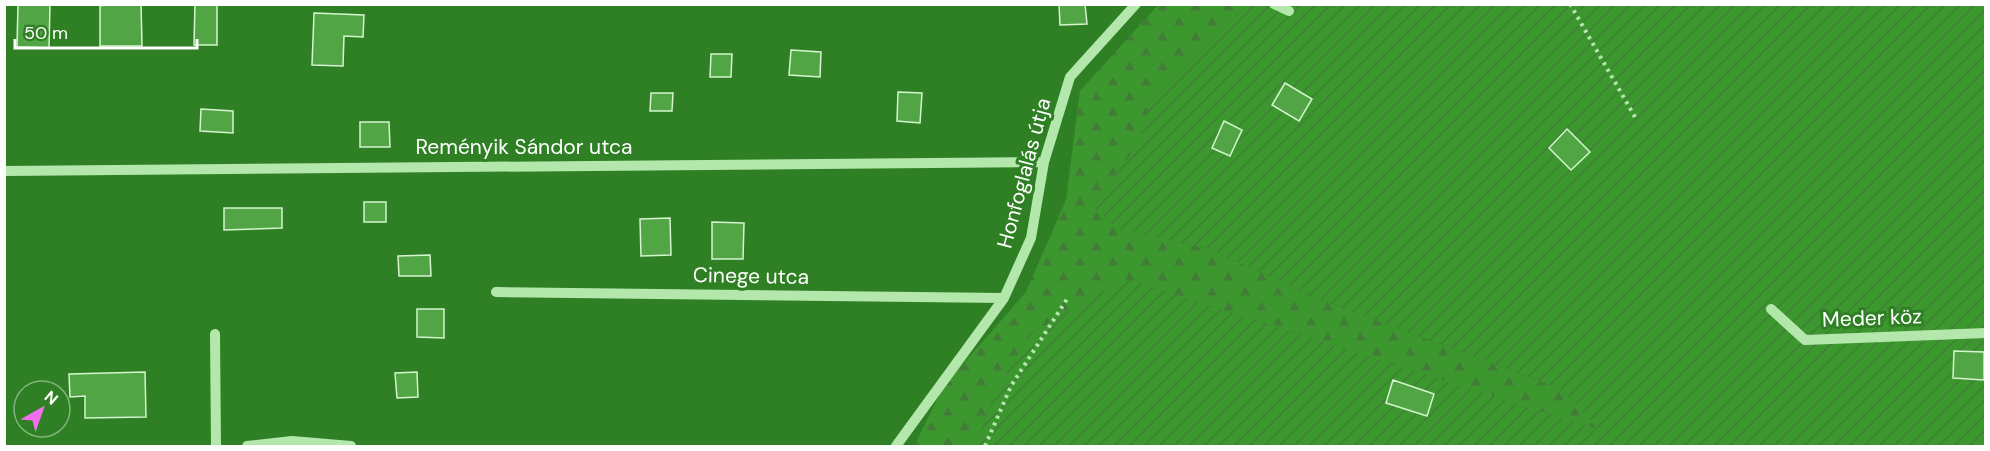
<svg xmlns="http://www.w3.org/2000/svg" width="1990" height="451" font-family="'DM Sans',sans-serif">
  <style>
    .forest { fill: url(#forest-firs) }
    .garden { fill: url(#garden-furrows) }
    .building { fill: #51a544; stroke: #d4f5ce; stroke-width: 1.5 }
    .lines { fill: none; stroke-linecap: round; stroke-linejoin: round }
    .path { stroke: #b3e7ab; stroke-width: 4; stroke-dasharray: 3 4.5; stroke-linecap: butt }
    .minor { stroke: #b3e7ab; stroke-width: 10 }
    .labels { text-anchor: middle; dominant-baseline: central; stroke-width: 6; stroke-linejoin: round; paint-order: stroke }
    .street-label { font-size: 21px; fill: #fff; stroke: #2f8024 }
  </style>
  <defs>
    <pattern id="forest-firs" width="22" height="20" patternUnits="userSpaceOnUse" patternTransform="scale(1.5)"><rect width="22" height="20" fill="#3c982e"/><path d="M5 1l3.5 6h-7zM16 11l3.5 6h-7z" fill="#427d38"/></pattern>
    <pattern id="garden-furrows" width="10" height="10" patternUnits="userSpaceOnUse" patternTransform="scale(1.5)"><rect width="10" height="10" fill="#3c982e"/><path d="M-1 1l2-2M0 10L10 0M9 11l2-2" fill="none" stroke="#427d38"/></pattern>
  </defs>
  <rect width="100%" height="100%" fill="#2f8024"/>
  <path class="forest" d="M 1159,4 L 1246,5 L 1150,103 L 1139,142 L 1094,207 L 1118,229 L 1209,249 L 1325,301 L 1563,390 L 1602,431 L 1125,279 L 1030,334 L 995,394 L 975,446 L 914,446 L 944,386 L 1026,292 L 1066,200 L 1080,91 Z"/>
  <path class="garden" d="M 1246,5 L 1985,5 L 1985,446 L 975,446 L 995,394 L 1030,334 L 1125,279 L 1601,430 L 1563,390 L 1325,301 L 1209,249 L 1117,229 L 1094,207 L 1139,142 L 1150,103 Z"/>
  <path class="building" d="M 18,4 L 50,4 L 49,48 L 17,47 Z
    M 111,4 L 141,4 L 142,46 L 100,46 L 100,6 Z
    M 195,4 L 217,4 L 217,45 L 194,45 Z
    M 1059,4 L 1085,4 L 1087,24 L 1060,25 Z
    M 314,13 L 364,15 L 363,37 L 344,36 L 343,66 L 312,65 Z
    M 791,50 L 821,52 L 820,77 L 789,75 Z
    M 711,54 L 732,54 L 731,77 L 710,77 Z
    M 1285,83 L 1312,99 L 1299,121 L 1272,105 Z
    M 898,92 L 922,93 L 920,123 L 897,121 Z
    M 651,93 L 673,93 L 672,111 L 650,111 Z
    M 201,109 L 233,111 L 233,133 L 200,131 Z
    M 1224,121 L 1242,130 L 1230,156 L 1212,148 Z
    M 360,122 L 389,122 L 390,147 L 360,147 Z
    M 1567,129 L 1590,152 L 1571,170 L 1549,148 Z
    M 364,202 L 386,202 L 386,222 L 364,222 Z
    M 224,208 L 282,208 L 282,228 L 224,230 Z
    M 670,218 L 671,255 L 641,256 L 640,219 Z
    M 712,222 L 744,223 L 743,259 L 712,259 Z
    M 430,255 L 431,276 L 399,276 L 398,256 Z
    M 417,309 L 444,309 L 444,338 L 417,337 Z
    M 1954,351 L 1984,352 L 1984,380 L 1953,378 Z
    M 145,372 L 146,417 L 85,418 L 85,396 L 70,397 L 69,374 Z
    M 417,372 L 418,397 L 397,398 L 395,373 Z
    M 1393,380 L 1434,394 L 1427,416 L 1386,403 Z"/>
  <g class="lines">
    <path class="path" d="M 1570,4 L 1635,117
      M 985,446 L 1011,386 L 1069,296"/>
    <path class="minor" d="M 1274,4 L 1289,11
      M 4,171 L 1044,162
      M 496,292 L 1004,298
      M 1771,309 L 1805,340 L 1986,333
      M 215,334 L 216,446
      M 247,446 L 292,441 L 351,446
      M 896,446 L 1004,298 L 1031,238 L 1044,162 L 1070,77 L 1136,4"/>
  </g>
  <g class="labels">
    <g class="street-label">
      <text x="524" y="147">Reményik Sándor utca</text>
      <text transform="translate(1024 173) rotate(-75)">Honfoglalás útja</text>
      <text transform="translate(751 276) rotate(1)">Cinege utca</text>
      <text transform="translate(1872 318) rotate(-2)">Meder köz</text>
    </g>
  </g>
  <rect width="1990" height="451" fill="none" stroke="#ffffff" stroke-width="12"/>
  <g transform="translate(42 409) rotate(40)"><circle r="28" fill="#2f8024" stroke="#82b37c" stroke-width="1.5"/>
  <path d="M0-4.5L10 22L0 15L-10 22Z" fill="#f16fed"/>
  <text y="-9" font-size="16" font-weight="bold" text-anchor="middle" fill="#ffffff">N</text>
  </g>
  <path d="M15 39v9h182v-9" fill="none" stroke="#ffffff" stroke-width="3"/>
  <text x="24" y="39" font-size="18" fill="#ffffff" stroke="#2f8024" stroke-width="4.5" paint-order="stroke">50 m</text>
</svg>
